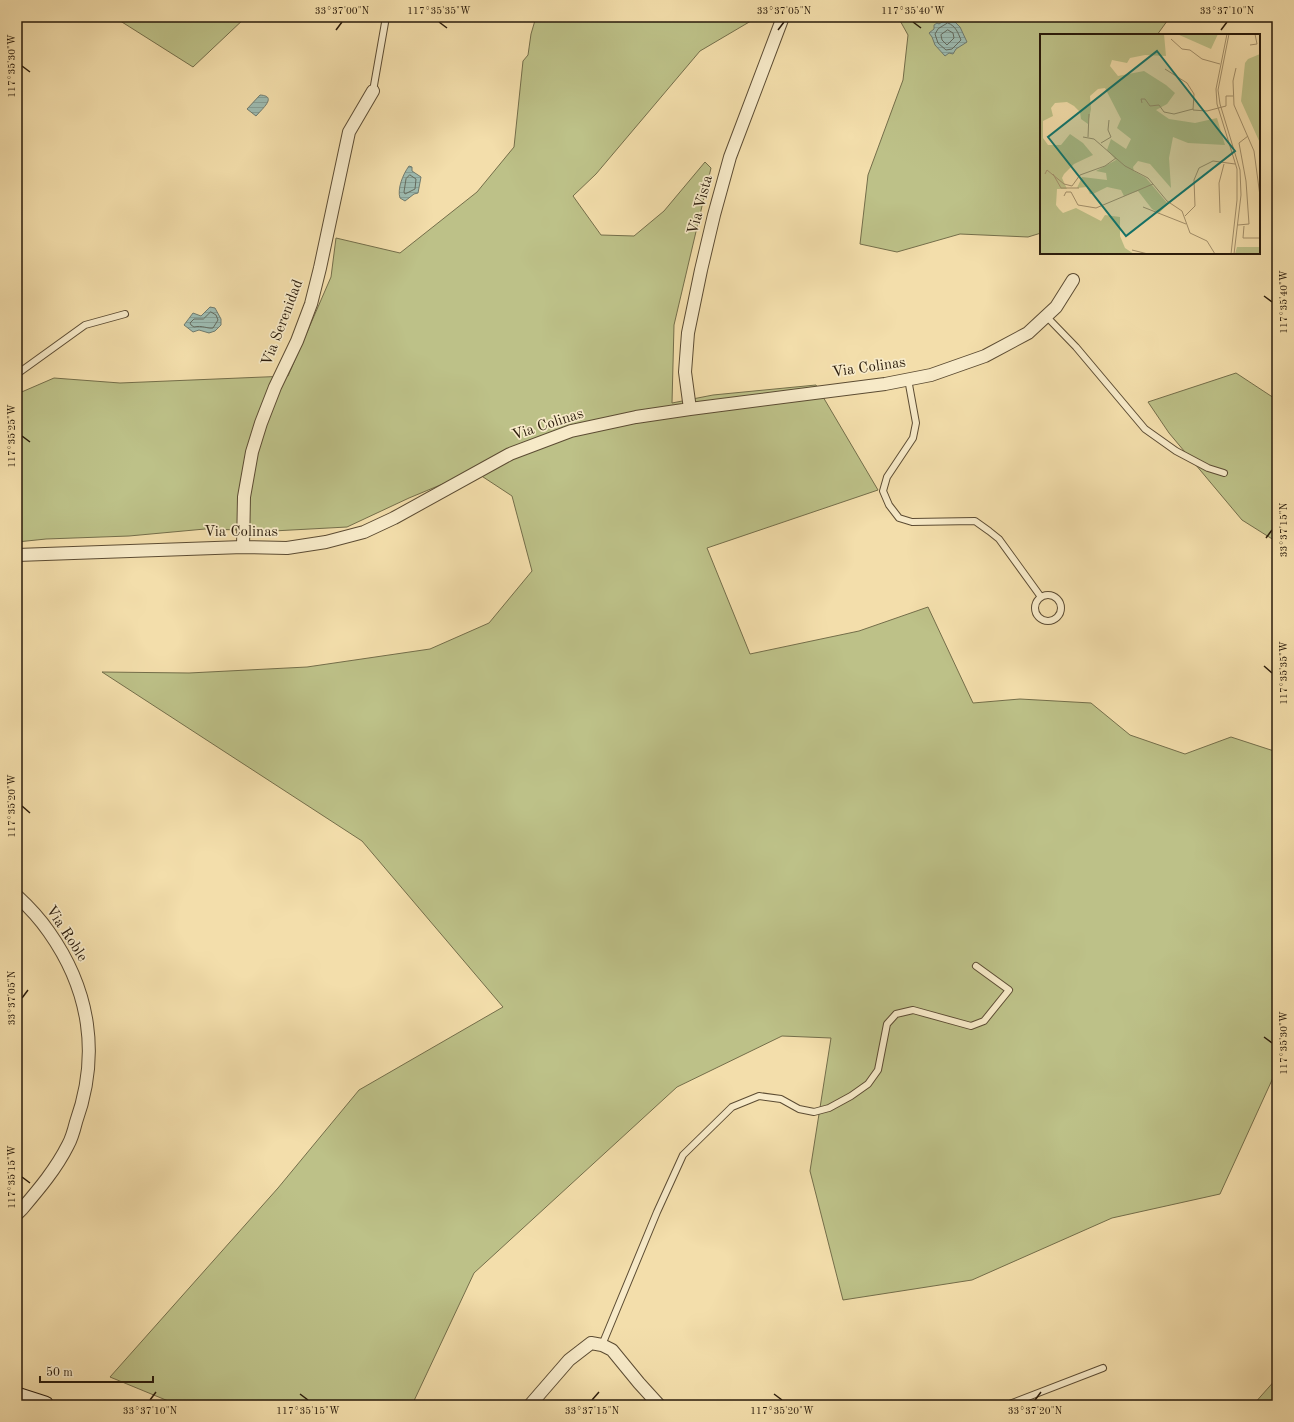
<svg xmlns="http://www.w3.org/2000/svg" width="1294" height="1422" font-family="'Old Standard TT',serif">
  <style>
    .grass { fill: #bdc188; stroke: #746e4a }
    .water { fill: url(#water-rules); stroke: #6f7b6f }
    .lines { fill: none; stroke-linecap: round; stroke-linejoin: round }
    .shore { stroke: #646b5e; stroke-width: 1 }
    .service-casing { stroke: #5c4c33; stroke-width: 8 }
    .minor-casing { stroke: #5c4c33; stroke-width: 14 }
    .secondary-casing { stroke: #2a1b0b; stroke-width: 19 }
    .service { stroke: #f7eac8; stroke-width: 6 }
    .minor { stroke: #f7eac8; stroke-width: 12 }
    .secondary { stroke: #f7eac8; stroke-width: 17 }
    .ticks { fill: none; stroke: #2a1b0b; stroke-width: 1.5 }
    .labels { text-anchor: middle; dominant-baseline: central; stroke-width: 3.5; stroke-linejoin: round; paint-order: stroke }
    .street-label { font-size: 15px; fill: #2a1b0b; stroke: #f7eac8 }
    .inset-road { fill: none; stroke: #a3906b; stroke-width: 1 }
    .view { fill: #0f766e; fill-opacity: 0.15; stroke: #0f766e; stroke-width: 2 }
    .inset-edge { fill: none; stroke: #2a1b0b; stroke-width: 2 }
    .neatline { fill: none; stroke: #2a1b0b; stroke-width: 1.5 }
    .ticks-label { font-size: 10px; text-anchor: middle; fill: #2a1b0b }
  </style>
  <defs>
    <pattern id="water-rules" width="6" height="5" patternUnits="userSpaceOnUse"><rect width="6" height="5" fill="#9dbbb1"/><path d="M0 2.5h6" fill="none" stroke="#87a097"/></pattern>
  </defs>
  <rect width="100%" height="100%" fill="#f3deab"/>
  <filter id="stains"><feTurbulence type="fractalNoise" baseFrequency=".005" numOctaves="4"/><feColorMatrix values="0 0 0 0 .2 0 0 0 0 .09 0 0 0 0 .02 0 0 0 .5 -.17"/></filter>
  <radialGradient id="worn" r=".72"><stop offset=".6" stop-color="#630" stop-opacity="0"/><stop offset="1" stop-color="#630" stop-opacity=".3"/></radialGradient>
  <path class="grass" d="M 114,17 L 246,17 L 193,67 Z
    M 536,17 L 756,18 L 700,51 L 596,174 L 573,196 L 601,235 L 634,236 L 664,211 L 705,162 L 711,168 L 674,325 L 672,403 L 713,395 L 816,385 L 878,490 L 707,548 L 750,654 L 859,631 L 928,607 L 973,703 L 1020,699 L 1091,703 L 1130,735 L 1185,754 L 1231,737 L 1277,752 L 1277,1069 L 1220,1194 L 1112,1218 L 972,1280 L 843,1300 L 810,1171 L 831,1038 L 782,1036 L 677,1087 L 474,1273 L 412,1405 L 178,1405 L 110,1377 L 278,1188 L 359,1090 L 503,1007 L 362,841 L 102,672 L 189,673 L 307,667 L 430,649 L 489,623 L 532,571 L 512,496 L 474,471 L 409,498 L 347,527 L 273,531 L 205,529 L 129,536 L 46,539 L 17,542 L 17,394 L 54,378 L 120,383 L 288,376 L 331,277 L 336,238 L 400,253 L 477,192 L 514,147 L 523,61 L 528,55 L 531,34 Z
    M 898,17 L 1170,17 L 1157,35 L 1041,35 L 1041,233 L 1028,237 L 960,234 L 897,252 L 860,244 L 868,175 L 903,80 L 908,35 Z
    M 1236,373 L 1277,400 L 1277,542 L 1242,520 L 1169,433 L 1148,402 Z
    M 1277,1378 L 1277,1405 L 1253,1405 Z"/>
  <path class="water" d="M 950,17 L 960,27 L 967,42 L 956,49 L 953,54 L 949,53 L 945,56 L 935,45 L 932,37 L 929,33 L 934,29 L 934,25 L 937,23 L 939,24 Z
    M 260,95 C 278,96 262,109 256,116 L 247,109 Z
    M 409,166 L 412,167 L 412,171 L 421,177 L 418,193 L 414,194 L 405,201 L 400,198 C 397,189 403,174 409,166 Z
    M 210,307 L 215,308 L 221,319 L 221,325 L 215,331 L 209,333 L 199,330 L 193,332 L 184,325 L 193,313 L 201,316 Z"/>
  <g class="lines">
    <path class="shore" d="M 948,23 C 956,26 958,33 961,40 L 952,49 L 946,50 L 938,43 L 935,34 L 938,29 Z
      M 948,30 L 953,33 L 954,38 L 947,45 L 942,40 L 941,35 Z
      M 410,175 L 416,179 L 415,189 L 405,194 L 404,192 L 406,179 Z
      M 211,312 L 216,315 L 218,320 L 213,328 C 208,329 202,325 194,327 L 191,325 L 190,323 L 194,319 L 203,319 Z"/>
    <defs>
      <path id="service" d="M 373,91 L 386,17
        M 1046,316 L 1076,347 L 1145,429 L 1176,451 L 1208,468 L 1224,473
        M 17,374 L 85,325 L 125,314
        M 908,379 L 916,423 L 913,438 L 887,477 L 883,491 L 889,505 L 899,518 L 912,522 L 975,521 L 989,531 L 999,539 L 1041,597
        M1035 608a13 13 0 1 1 26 0a13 13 0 1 1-26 0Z
        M 602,1345 L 657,1212 L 683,1155 L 732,1107 L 759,1096 L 781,1099 L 799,1109 L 814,1112 L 829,1108 L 851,1096 L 868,1084 L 878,1070 L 887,1024 L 896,1014 L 913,1010 L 971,1026 L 984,1021 L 1009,990 L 976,966
        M 1007,1405 L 1103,1368"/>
      <path id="minor" d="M 690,409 L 685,372 L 688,333 L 701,270 L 714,215 L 730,157 L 783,17
        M 243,547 L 244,497 L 252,452 L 261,423 L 275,387 L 297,341 L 311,304 L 320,268 L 349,132 L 373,91
        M 17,555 L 243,547 L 287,548 L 326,542 L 364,532 L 394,518 L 510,454 L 571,431 L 636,417 L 690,409 L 885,384 L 931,375 L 985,356 L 1028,333 L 1056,307 L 1073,280
        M 17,896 C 29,907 40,919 49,932 C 90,990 100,1055 76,1122 C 74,1130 72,1138 68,1145 C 56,1169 39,1189 22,1209 L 17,1214
        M 530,1405 L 569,1360 L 591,1343 L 602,1345 L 612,1350 L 639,1383 L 659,1405"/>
      <path id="secondary" d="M 17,1396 L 45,1405"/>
    </defs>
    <use href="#service" class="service-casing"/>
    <use href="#minor" class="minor-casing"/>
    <use href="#secondary" class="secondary-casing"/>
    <use href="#service" class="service"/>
    <use href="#minor" class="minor"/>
    <use href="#secondary" class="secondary"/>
  </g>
  <path class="ticks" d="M 439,22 L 447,28M 913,22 L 921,28M 336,30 L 342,22M 778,30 L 784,22M 1221,30 L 1227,22M 22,66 L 30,72M 1264,296 L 1272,302M 22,436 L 30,442M 1266,538 L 1272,530M 1264,666 L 1272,673M 22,806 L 30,813M 22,998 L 28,990M 1264,1037 L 1272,1043M 22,1177 L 30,1183M 300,1394 L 308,1400M 774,1394 L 782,1400M 150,1400 L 156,1392M 592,1400 L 599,1392M 1035,1400 L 1041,1392"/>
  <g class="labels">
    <g class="street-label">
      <text transform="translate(701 205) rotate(-75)">Via Vista</text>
      <text transform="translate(283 323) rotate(-69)">Via Serenidad</text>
      <text transform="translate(869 368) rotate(-8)">Via Colinas</text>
      <text transform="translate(548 425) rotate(-18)">Via Colinas</text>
      <text x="241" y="532">Via Colinas</text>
      <text transform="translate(66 934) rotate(57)">Via Roble</text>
    </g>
  </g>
  <g transform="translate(1040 34)">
    <rect width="220" height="220" fill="#f3deab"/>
    <path d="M 0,0 L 124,0 L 126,22 L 105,21 L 90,24 L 87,29 L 72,26 L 70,32 L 78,42 L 104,37 L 126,51 L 135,59 L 127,70 L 116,76 L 129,85 L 155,89 L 177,84 L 185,111 L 148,109 L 133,103 L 129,124 L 131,154 L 110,130 L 98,127 L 93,133 L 94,137 L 106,144 L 128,170 L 119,179 L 112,175 L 98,157 L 84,162 L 81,156 L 67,153 L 53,160 L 50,160 L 47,153 L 37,154 L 42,143 L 67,146 L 66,139 L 56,137 L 76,126 L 67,116 L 71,105 L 86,115 L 91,105 L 77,94 L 81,85 L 65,54 L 58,55 L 50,62 L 51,75 L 48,90 L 41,85 L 40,78 L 34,72 L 27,68 L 15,69 L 11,74 L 13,82 L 3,87 L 3,104 L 8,111 L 21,111 L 30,100 L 43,109 L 53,121 L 34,130 L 24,140 L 22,144 L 27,155 L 17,155 L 16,171 L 19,175 L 23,179 L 36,174 L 61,187 L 65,181 L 80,183 L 80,202 L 85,214 L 94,220 L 0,220 ZM 137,0 L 178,0 L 171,15 ZM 220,20 L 220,109 L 201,67 L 205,29 L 208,25 ZM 197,213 L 220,213 L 220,220 L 195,220 Z" fill="#bdc188"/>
    <path class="inset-road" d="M 187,0 L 176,55 L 177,70 L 197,135 L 197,166 L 191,220M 189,0 L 178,56 L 180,70 L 200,136 L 201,161 L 194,220M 131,5 L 142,15 L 150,16 L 162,25 L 180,30M 210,11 L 217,10 L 215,0M 196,34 L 193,47 L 194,71 L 214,117 L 220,162M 125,35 L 147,49 L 154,60 L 153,76 L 167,77 L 186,72M 102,69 L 101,65 L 105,65 L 110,72 L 119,71 L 124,78 L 134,80 L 153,75M 186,72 L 186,62 L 193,62M 43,103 L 54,105 L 85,132 L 108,144 L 127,167 L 142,177 L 150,199 L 167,207 L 175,220M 48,103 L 49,80M 61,109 L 71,103 L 68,96 L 69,86M 5,140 L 7,136 L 24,150 L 32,152 L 40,141 L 65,132 L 76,124M 13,140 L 21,154 L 39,154M 24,162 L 26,158 L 31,158 L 38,171 L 56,174 L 113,150M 103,173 L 146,190M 180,179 L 179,149 L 184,130M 145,182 L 155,172 L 154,146 L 159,134 L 173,127 L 195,130M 198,191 L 209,190 L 206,147 L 199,109 L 208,102M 204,192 L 203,204 L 220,204M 92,216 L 108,220"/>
    <path class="view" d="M 117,17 L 195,117 L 86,202 L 8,103 Z"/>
    <rect width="220" height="220" class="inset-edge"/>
  </g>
  <rect width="1294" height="1422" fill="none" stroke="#f3deab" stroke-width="44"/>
  <path d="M40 1376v6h113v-6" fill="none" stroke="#2a1b0b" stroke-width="2"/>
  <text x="46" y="1376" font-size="12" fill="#2a1b0b" stroke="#f7eac8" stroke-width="3" paint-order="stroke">50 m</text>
  <rect x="22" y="22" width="1250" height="1378" class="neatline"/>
  <g class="ticks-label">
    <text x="342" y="14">33°37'00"N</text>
    <text x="439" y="14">117°35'35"W</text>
    <text x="784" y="14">33°37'05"N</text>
    <text x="913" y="14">117°35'40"W</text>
    <text x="1227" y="14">33°37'10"N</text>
    <text transform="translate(11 66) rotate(-90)" y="4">117°35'30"W</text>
    <text transform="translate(1283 302) rotate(-90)" y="4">117°35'40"W</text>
    <text transform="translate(11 436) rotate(-90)" y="4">117°35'25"W</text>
    <text transform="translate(1283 530) rotate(-90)" y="4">33°37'15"N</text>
    <text transform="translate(1283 673) rotate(-90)" y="4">117°35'35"W</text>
    <text transform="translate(11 806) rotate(-90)" y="4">117°35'20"W</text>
    <text transform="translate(11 998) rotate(-90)" y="4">33°37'05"N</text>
    <text transform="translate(1283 1043) rotate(-90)" y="4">117°35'30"W</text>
    <text transform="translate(11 1177) rotate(-90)" y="4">117°35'15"W</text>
    <text x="150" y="1414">33°37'10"N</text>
    <text x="308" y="1414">117°35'15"W</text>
    <text x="592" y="1414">33°37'15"N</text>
    <text x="782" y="1414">117°35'20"W</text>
    <text x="1035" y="1414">33°37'20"N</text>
  </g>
  <rect width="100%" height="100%" filter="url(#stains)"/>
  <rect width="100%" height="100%" fill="url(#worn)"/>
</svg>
